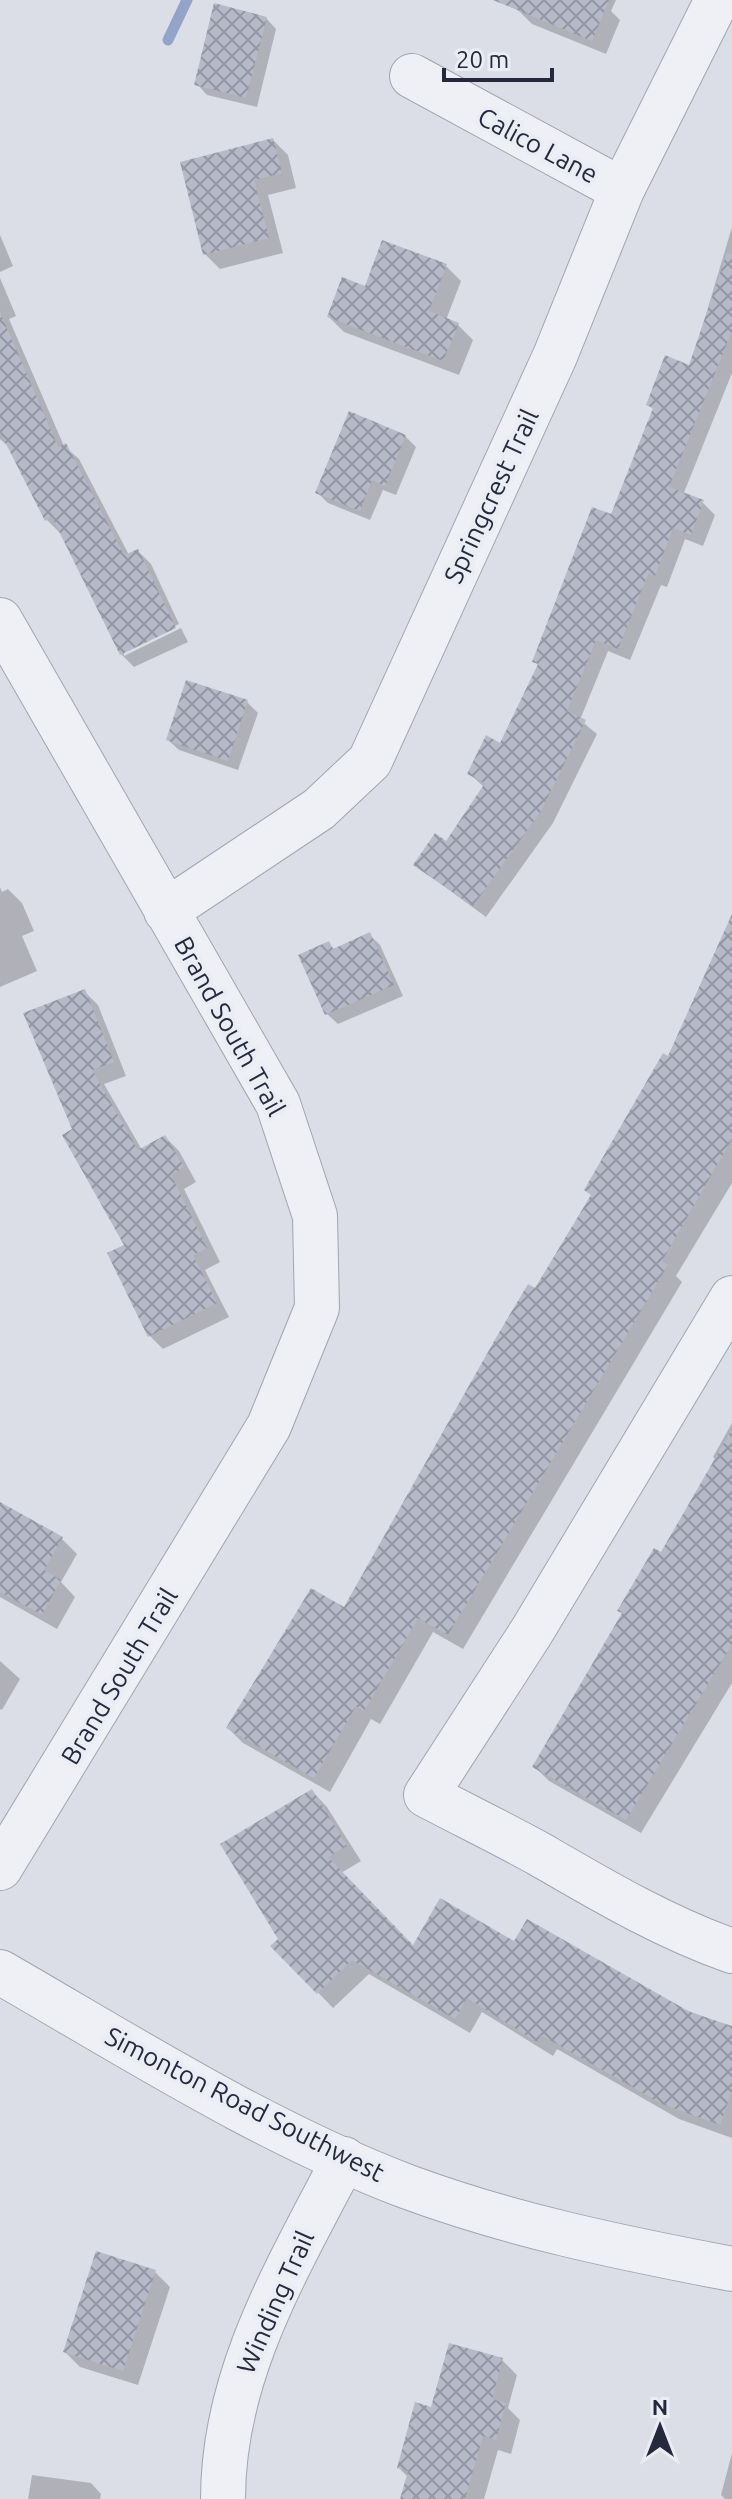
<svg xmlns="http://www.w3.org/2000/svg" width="732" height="2499" font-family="Ubuntu,sans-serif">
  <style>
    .shadow { fill: #0003 }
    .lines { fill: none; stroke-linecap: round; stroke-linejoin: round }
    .stream { stroke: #94a4c9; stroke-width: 11 }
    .building { fill: url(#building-cross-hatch) }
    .minor-casing { stroke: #a1a4b1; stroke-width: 46 }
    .tertiary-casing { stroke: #a1a4b1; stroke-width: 46 }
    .minor { stroke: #eff0f5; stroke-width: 44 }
    .tertiary { stroke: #eff0f5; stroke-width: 44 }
    .labels { text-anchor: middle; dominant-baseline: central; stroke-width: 8; stroke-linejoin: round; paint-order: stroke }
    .street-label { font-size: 26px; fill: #25293e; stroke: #ebedf5 }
  </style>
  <defs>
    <pattern id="building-cross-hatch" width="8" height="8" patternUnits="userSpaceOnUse" patternTransform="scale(2)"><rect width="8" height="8" fill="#b6b9c7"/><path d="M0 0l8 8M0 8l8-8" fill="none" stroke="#9496a3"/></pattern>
  </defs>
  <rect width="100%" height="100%" fill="#dcdee7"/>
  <path class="shadow" d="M 522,0 L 616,0 L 611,11 L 620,20 L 606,54 L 532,24 L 518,10 Z
    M 266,18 L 276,29 L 257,107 L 207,95 L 197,84 Z
    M 273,140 L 288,155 L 296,188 L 268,195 L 283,253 L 220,269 L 205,254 Z
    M 732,227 L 732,373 L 683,495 L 702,502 L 715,515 L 703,546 L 685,539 L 667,587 L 661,585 L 630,660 L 608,651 L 580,720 L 597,734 L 553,823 L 486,917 L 415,865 L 447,844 L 485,788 L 470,774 L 501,745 L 539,666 L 535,661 L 612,517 L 654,410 L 648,404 L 690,368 Z
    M 0,235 L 13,266 L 0,272 Z
    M 446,266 L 461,281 L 446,320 L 457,324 L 473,340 L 459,375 L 344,332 L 329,317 L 366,288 Z
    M 0,278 L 16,316 L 9,319 L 64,446 L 79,459 L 129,555 L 138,551 L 151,564 L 179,624 L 124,651 L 124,656 L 181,628 L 188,642 L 134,667 L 121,654 L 60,533 L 47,520 L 12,450 L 0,439 Z
    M 405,436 L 416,447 L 396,495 L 383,490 L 370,520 L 328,503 L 317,492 Z
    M 247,702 L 258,713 L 238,770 L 179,750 L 168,740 Z
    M 0,887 L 2,892 L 8,889 L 22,903 L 34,931 L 22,936 L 37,971 L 0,987 Z
    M 732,917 L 732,1183 L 676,1276 L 682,1282 L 463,1649 L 433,1632 L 380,1724 L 371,1719 L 330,1792 L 243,1743 L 228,1728 L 345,1609 L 536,1291 L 669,1059 Z
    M 370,935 L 380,945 L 403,996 L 338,1024 L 327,1014 L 329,944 L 335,950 Z
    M 84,991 L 98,1005 L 126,1076 L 104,1084 L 142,1150 L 165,1137 L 179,1151 L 196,1182 L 184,1189 L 220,1262 L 205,1270 L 229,1317 L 163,1349 L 149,1335 L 127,1246 L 75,1130 Z
    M 732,1423 L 732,1683 L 641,1833 L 549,1781 L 534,1766 L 662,1555 L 716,1460 L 713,1457 Z
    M 0,1514 L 62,1539 L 77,1554 L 61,1582 L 75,1597 L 57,1629 L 0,1597 Z
    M 0,1661 L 20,1679 L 2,1710 L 0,1709 Z
    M 312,1791 L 327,1807 L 361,1861 L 341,1873 L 414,1948 L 515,1943 L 732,2028 L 732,2138 L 679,2119 L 557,2049 L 553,2056 L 482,2012 L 470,2033 L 369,1974 L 333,2008 L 273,1946 L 280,1939 Z
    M 155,2272 L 170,2287 L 138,2385 L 80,2367 L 65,2352 Z
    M 502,2360 L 517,2375 L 508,2408 L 520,2420 L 511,2454 L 498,2450 L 484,2499 L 403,2499 L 408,2477 L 399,2468 L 433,2410 Z
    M 732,2453 L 732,2499 L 725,2499 L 721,2495 Z
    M 32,2475 L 91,2483 L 101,2494 L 100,2499 L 28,2499 Z"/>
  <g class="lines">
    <path class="stream" d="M 168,40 L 187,0"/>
  </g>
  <path class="building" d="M 493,0 L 609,0 L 592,41 Z
    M 214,3 L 267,17 L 246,98 L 194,85 Z
    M 273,138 L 282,173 L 254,180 L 269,238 L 203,255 L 180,162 Z
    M 382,240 L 447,264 L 429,311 L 459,323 L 443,361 L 327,317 L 342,277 L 365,286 Z
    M 727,253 L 732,254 L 732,331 L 669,487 L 704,500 L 691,535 L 673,528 L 655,576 L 648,574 L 618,649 L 596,640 L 567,711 L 586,720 L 541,811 L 473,906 L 413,865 L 435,833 L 446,841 L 485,783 L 467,774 L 486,735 L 500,743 L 538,664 L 532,662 L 592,507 L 611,514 L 653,408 L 646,405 L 665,355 L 689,365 Z
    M 0,312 L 58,447 L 66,443 L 124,555 L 138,549 L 176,628 L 120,655 L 52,517 L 45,521 L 0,432 Z
    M 349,411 L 406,435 L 385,486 L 372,480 L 360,511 L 315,493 Z
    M 186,680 L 248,700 L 228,761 L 166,740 Z
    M 732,914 L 732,1139 L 662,1261 L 668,1265 L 448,1635 L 418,1618 L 364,1711 L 356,1706 L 314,1778 L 226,1728 L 311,1588 L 344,1607 L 497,1336 L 528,1284 L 535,1288 L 591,1195 L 584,1190 L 663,1053 L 668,1056 Z
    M 370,932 L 394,985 L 325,1015 L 298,955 L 329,941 L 333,949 Z
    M 85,989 L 114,1062 L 92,1070 L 138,1150 L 165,1135 L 184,1167 L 171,1175 L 207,1248 L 193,1255 L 217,1303 L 148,1337 L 107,1253 L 124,1245 L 62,1135 L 72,1129 L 23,1013 Z
    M 732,1429 L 732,1644 L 626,1820 L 532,1767 L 622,1613 L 617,1611 L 654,1548 L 661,1552 Z
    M 0,1502 L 63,1537 L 44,1570 L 61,1580 L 42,1615 L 0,1592 Z
    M 312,1789 L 347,1846 L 328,1857 L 413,1945 L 440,1898 L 514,1941 L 527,1919 L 690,2012 L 732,2026 L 732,2090 L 720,2125 L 662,2104 L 541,2035 L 537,2042 L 467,1998 L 455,2019 L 352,1960 L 317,1994 L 270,1946 L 278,1939 L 220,1844 Z
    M 96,2251 L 156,2270 L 123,2371 L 63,2352 Z
    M 449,2343 L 503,2358 L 492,2399 L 506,2403 L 496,2440 L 483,2436 L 465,2499 L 400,2499 L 408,2471 L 397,2468 L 415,2402 L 431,2407 Z"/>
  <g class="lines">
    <defs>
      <path id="minor" d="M 412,76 L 622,190
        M 0,620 L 278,1104 L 315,1216 L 317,1308 L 269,1426 L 0,1868
        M 166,911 L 319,809 L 370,761 L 555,356 L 622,190 L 717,0
        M 732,1298 L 532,1631 L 426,1795 C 464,1815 503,1834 541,1855 C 603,1891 664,1927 732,1951
        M 223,2499 C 223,2373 288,2268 344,2159"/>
      <path id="tertiary" d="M 0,1972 C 132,2048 265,2133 408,2187 C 514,2226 622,2248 732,2269"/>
    </defs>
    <use href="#minor" class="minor-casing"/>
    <use href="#tertiary" class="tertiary-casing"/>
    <use href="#minor" class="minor"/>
    <use href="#tertiary" class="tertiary"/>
  </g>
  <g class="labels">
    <g class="street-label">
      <text transform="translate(538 145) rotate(28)">Calico Lane</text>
      <text transform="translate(491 496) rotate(-65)">Springcrest Trail</text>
      <text transform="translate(230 1026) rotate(61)">Brand South Trail</text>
      <text transform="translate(119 1676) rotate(-59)">Brand South Trail</text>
      <text transform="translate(245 2104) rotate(27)">Simonton Road Southwest</text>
      <text transform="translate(275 2302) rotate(-66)">Winding Trail</text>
    </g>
  </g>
  <g transform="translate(660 2427)" stroke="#ebedf5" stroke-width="6" paint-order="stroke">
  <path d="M0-6L14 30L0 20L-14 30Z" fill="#25293e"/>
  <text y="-12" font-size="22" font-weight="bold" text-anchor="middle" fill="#25293e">N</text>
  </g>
  <path d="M444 68v12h108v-12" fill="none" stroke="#25293e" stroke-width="4"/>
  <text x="456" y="68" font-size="24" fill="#25293e" stroke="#ebedf5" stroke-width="6" paint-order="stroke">20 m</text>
</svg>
